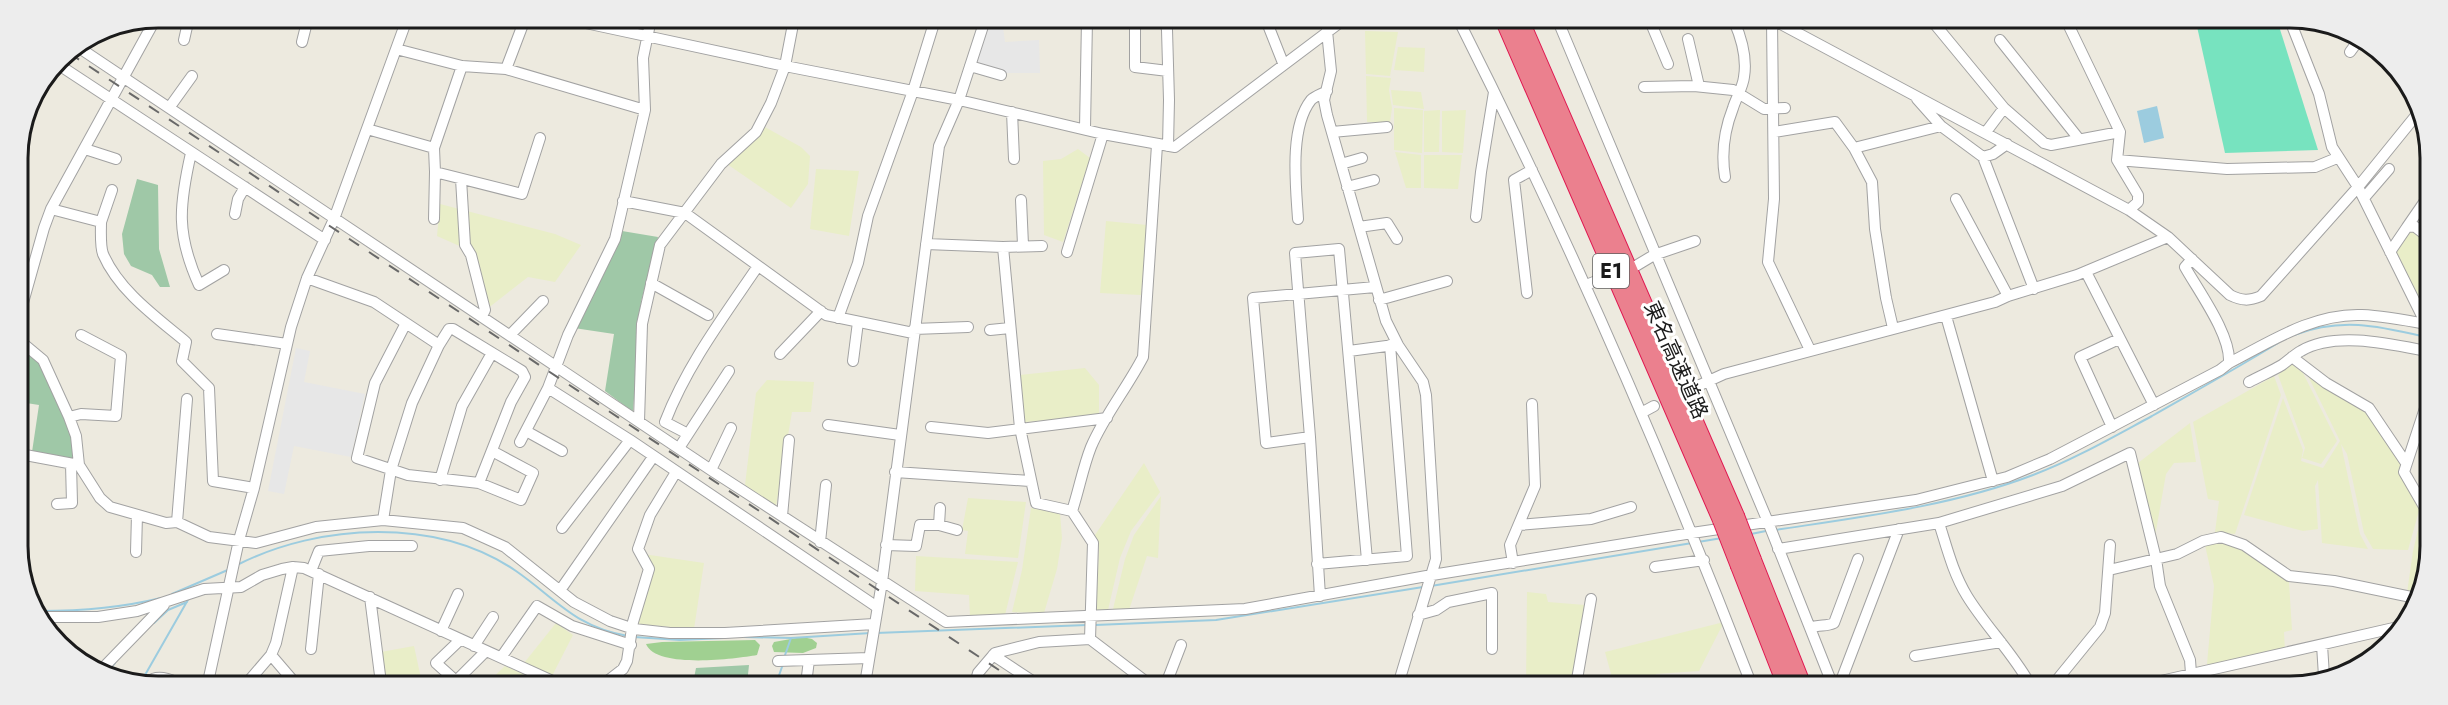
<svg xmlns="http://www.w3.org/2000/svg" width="2448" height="705" font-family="Jost,'Noto Sans JP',sans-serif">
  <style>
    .farmland { fill: #e9eec8 }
    .forest { fill: #a0d091 }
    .cemetery { fill: #9fc8a7 }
    .pitch { fill: #77e3bf }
    .parking { fill: #e7e7e7 }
    .water { fill: #9cccdf }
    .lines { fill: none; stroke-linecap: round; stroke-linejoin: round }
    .stream { stroke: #9cccdf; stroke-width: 2 }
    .minor-casing { stroke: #a2a2a2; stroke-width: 12 }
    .highway-casing { stroke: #df1851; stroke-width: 18 }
    .minor { stroke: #fff; stroke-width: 10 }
    .highway { stroke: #eb808e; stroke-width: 16 }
    .rail { stroke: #696969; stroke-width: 2; stroke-dasharray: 12 12; stroke-linecap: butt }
    .highway-bridge-casing { stroke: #df1851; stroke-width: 18; stroke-linecap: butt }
    .highway-bridge { stroke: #eb808e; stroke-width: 16 }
    .labels { text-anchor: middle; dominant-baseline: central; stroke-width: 6; stroke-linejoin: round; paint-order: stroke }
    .shield { fill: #fff; stroke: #5f5f5f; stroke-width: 1.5 }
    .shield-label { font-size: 20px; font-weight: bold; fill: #1b1b1b }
    .street-label { font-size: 21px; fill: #1b1b1b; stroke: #fff }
    .rim { fill: none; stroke: #1b1b1b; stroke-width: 3 }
  </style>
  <rect width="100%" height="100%" fill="#edeadf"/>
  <path class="farmland" d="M 1365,31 L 1398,32 L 1390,76 L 1366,74 Z
    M 1398,47 L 1425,48 L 1424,72 L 1394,70 Z
    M 1366,76 L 1391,78 L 1389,90 L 1392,108 L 1390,122 L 1367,122 Z
    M 1391,90 L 1421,92 L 1424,109 L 1393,105 Z
    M 1394,108 L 1423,110 L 1422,153 L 1394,150 Z
    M 1440,110 L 1439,152 L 1424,152 L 1424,111 Z
    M 1466,110 L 1463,153 L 1442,152 L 1442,111 Z
    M 763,126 L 801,147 L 810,156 L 808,184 L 791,208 L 727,164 Z
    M 1078,149 L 1090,158 L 1063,242 L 1044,235 L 1043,161 L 1061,159 Z
    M 1395,152 L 1421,155 L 1421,188 L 1406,188 Z
    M 1424,155 L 1462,155 L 1458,189 L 1424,188 Z
    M 816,169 L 859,171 L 849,236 L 810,229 Z
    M 440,204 L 555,234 L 581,245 L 555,282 L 528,277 L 487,309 L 473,252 L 437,236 Z
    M 1106,221 L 1147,225 L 1141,295 L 1100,293 Z
    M 2410,231 L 2413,231 L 2427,241 L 2427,314 L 2395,257 L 2396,249 Z
    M 2290,363 L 2303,373 L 2337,441 L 2321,464 L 2302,458 L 2305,448 L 2278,375 Z
    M 1085,368 L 1099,385 L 1099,416 L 1025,422 L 1023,418 L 1020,375 Z
    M 2307,374 L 2367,411 L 2404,458 L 2420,507 L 2408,550 L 2373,549 L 2364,533 L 2347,454 L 2341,444 L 2360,534 L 2368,549 L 2322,543 L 2318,480 L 2315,486 L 2318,529 L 2303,531 L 2244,515 L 2283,398 L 2303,450 L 2301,461 L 2323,468 L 2340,441 Z
    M 2274,376 L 2281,395 L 2235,534 L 2215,532 L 2219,501 L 2208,499 L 2193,422 Z
    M 767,380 L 814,382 L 811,412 L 792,412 L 776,506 L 745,485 L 756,393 Z
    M 2190,423 L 2196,462 L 2174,463 L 2166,474 L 2154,542 L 2138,463 Z
    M 1144,463 L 1160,492 L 1131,531 L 1120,558 L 1108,610 L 1096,612 L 1099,550 L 1095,535 Z
    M 1161,496 L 1158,558 L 1147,556 L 1129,610 L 1113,609 L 1125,559 L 1134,535 Z
    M 968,498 L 1026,502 L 1018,558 L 965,554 L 968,531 L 962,530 Z
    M 1031,508 L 1060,513 L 1062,538 L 1057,569 L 1044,613 L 1012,612 L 1022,570 Z
    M 2423,509 L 2426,515 L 2425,583 L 2418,595 L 2407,593 L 2413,551 Z
    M 2220,540 L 2237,546 L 2289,582 L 2292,630 L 2284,632 L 2285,651 L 2217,667 L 2207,664 L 2214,586 L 2205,545 Z
    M 643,554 L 704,563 L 694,629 L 638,624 L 636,621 L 651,567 Z
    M 916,556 L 1018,562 L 1005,615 L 970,616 L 969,595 L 915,591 Z
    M 1527,592 L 1546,594 L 1548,602 L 1585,605 L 1574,685 L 1526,685 Z
    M 1724,622 L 1699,671 L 1656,674 L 1651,685 L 1614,685 L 1605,652 Z
    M 556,623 L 573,635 L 552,676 L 524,663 Z
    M 414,646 L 422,683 L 386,683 L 381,652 Z
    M 505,666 L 544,683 L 487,683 Z"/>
  <path class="forest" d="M 802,637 L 812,639 L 817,643 L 816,648 L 803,653 L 774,652 L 772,646 L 774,642 Z
    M 755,640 L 760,645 L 757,655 C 735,659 656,669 646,644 L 662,642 Z"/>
  <path class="cemetery" d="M 137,179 L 158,185 L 159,249 L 170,287 L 160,287 L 152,275 L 131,266 L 124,254 L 122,234 Z
    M 622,231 L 658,237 L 641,302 L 633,412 L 605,391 L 614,334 L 574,328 Z
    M 19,346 L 42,366 L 72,438 L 73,461 L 32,452 L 39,405 L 20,402 Z
    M 749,665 L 747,684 L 693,683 L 696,668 Z"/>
  <path class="pitch" d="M 2196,22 L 2278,23 L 2318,150 L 2225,153 Z"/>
  <path class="parking" d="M 991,20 L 1002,20 L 1005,42 L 1039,40 L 1040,73 L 1005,73 L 976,62 Z
    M 296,348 L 310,351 L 304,382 L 365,394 L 351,457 L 294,446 L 284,494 L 268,491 Z"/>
  <path class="water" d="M 2157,106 L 2164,138 L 2144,143 L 2137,111 Z"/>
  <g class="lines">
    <path class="stream" d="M 2294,335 C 2342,317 2378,326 2426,337
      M 1775,530 C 1861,517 1952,506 2033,475 C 2075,459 2113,437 2152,416 C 2194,392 2237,368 2278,343
      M 1751,534 L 1766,531
      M 1698,542 L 1722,538
      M 237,565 C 320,523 437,517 516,571 C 555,598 576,628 628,636
      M 1431,586 L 1692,543
      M 172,594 L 230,569
      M 40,611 C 82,611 120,608 161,598
      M 154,623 L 168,610 L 187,602
      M 1095,625 L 1216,620 L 1423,587
      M 876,633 L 1087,625
      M 634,637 L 680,640 L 724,638
      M 745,637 L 791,638 L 871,633
      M 784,658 L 791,638
      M 106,673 L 115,663
      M 141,682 L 189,598
      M 776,684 L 783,664"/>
    <defs>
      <path id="minor" d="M 567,19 L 785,66 L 959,100 L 1103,134 L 1175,147 L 1342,21
        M 1135,20 L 1135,67 L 1168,71
        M 1165,20 L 1167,30 L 1169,100 L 1168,146
        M 1266,20 L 1283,63
        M 1326,21 L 1331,71 L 1324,100 L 1327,115 L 1386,321 L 1398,345 L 1423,382 L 1426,395 L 1436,559 L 1398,685
        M 1459,21 C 1568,237 1665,460 1752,686
        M 1558,21 L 1768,522 L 1833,686
        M 1650,21 L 1668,64
        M 1772,21 L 1774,199 L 1768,262 L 1810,350
        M 1777,22 L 2129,210 L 2168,237 L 2230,295 C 2242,301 2249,301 2261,296 L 2358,187 L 2418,113
        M 1933,22 L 2004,108 L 2044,143 L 2051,145 L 2120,132
        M 2067,22 L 2120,132 L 2117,160 L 2138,195 L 2138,202 L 2129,210
        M 2291,23 L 2319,94 L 2332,147 L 2358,187 L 2426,324
        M 1688,39 L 1699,86
        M 184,40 L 189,18
        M 2000,40 L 2079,139
        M 302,42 L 308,18
        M 78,47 L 711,470 L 946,622 L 1245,609 L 1432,575 L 1692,533 L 1916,500 L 2007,477 L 2050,459 L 2220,370 L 2229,363 C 2270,342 2313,313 2362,315 C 2384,316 2405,320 2426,324
        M 396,49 L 462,66 L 506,69 L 645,110
        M 2350,52 L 2358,41
        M 56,63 L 325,240
        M 462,66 L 434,148 L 435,172 L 522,194 L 540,138
        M 970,66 L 1001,75
        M 506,69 L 525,19
        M 2391,69 L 2393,66
        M 1644,87 L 1694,86 L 1733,90 L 1764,109 L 1785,108
        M 1917,99 L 1941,126 L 1983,157 L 1993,154 L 2007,144
        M 169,108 L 192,76
        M 1012,112 L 1014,159
        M 1085,128 L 1087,20
        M 367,129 L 434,148
        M 1332,132 L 1387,127
        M 1774,132 L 1835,122 L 1854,148 L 1941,126
        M 1986,132 L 2004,108
        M 1854,148 L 1872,182 L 1875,229 L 1886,298 L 1893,328
        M 85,149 L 116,159
        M 191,153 C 179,206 176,234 199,285 L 224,270
        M 1983,157 L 2034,289
        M 2117,160 L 2227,169 L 2315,167 L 2337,158
        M 1341,164 L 1362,158
        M 1725,177 C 1721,153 1724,131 1733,108 C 1736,98 1743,87 1744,77 C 1747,59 1741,37 1734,21
        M 461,179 L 465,245 L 471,255 L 485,310 L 482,316
        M 1347,187 L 1374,180
        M 2364,198 L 2389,169
        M 1956,199 L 2008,296
        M 1021,200 L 1023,245
        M 623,201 L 685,213 L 826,315 L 913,333
        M 51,209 L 101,222 C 101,232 100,246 103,254 C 119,291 156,317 186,342 L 182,361 L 209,388 L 213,481 L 254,488
        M 235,214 L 238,199 L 245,187
        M 1476,217 L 1481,172 L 1494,92
        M 434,219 L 435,172
        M 1298,219 C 1296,186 1289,128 1311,100 C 1315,96 1322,94 1327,91
        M 101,222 L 112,190
        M 1359,227 L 1387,223 L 1397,239
        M 2407,227 L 2427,198
        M 926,244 L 1003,247 L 1042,246
        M 1003,247 L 1020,428 L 1036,503 L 1072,511
        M 1067,252 L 1103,134
        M 2390,252 L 2407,227 L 2414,226 L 2427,236
        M 2192,259 L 2185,267 C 2199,292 2231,335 2229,363
        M 1634,267 L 1654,255 L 1695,241
        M 2086,272 L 2154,405
        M 307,278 L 374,302 L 439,345 L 412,403 L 391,470 L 383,520
        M 651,283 L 708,315
        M 1586,285 L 1599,280
        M 1527,293 L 1514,180 L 1532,170
        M 1379,300 L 1447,281
        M 1946,316 L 1993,481
        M 19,317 L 44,228 L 51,209 L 156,18
        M 838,318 L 858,263 L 868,216 L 913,91 L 935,20
        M 406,323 L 375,383 L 357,458 L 408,475 L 479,483 L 521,500 L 533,473 L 492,451
        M 914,329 L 968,327
        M 990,330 L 1010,328
        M 217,334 L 287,344
        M 510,335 L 543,301
        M 19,340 L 43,360 L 69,417 L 76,436 L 79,465 L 100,498 L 110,507 L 166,523 L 177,522 L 209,537 L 256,543 L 316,527 L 383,520 L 463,528 L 505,547 L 574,602 L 610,621 L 634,629 L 670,633 L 725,633 L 874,624
        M 439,345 L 449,329 L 453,329 L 522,371 L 525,377 L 511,402 L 479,483
        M 1349,351 L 1394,345
        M 780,354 L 821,311
        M 2292,357 L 2326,383 L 2369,408 L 2406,463
        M 853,361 L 858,322
        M 2249,382 C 2260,376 2272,371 2282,365 C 2289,360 2295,354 2301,351 C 2335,331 2390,344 2426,351
        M 548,388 L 630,440 L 877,607
        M 1689,390 L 1724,374 L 1995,302 L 2008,296 L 2077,275 L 2168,237
        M 1641,413 L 1654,406
        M 69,417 L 81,414 L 116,416 L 121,356 L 81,335
        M 639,421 L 642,324 L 660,245 L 721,164 L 756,132 L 771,103 L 785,66 L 794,19
        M 828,425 L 900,435
        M 931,427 L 988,433 L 1107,418
        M 2112,427 L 2080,357 L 2119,339
        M 526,431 L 562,451
        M 688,434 L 665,422 C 687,365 724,316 758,266
        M 1310,437 L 1266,443 L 1253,298 L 1375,287
        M 520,442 L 548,388 L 568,335 L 615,239 L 645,110 L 643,58 L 651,19
        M 679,448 L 729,371
        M 20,454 L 79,465
        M 711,470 L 731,428
        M 895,472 L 1030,481
        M 440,480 L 462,406 L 492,353
        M 57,504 L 72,503 L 71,464
        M 2426,510 L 2404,472 L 2426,405
        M 782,516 L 789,440
        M 177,522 L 187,399
        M 1939,523 L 2062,486 L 2130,453 L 2156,559 L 2160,586 L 2190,660 L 2192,687
        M 939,525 L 957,530
        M 1519,525 L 1591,519 L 1631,507
        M 562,528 L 630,440
        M 820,542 L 826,485
        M 886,545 L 916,546 L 920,525 L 939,525 L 940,508
        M 1778,549 L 1939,523 C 1947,548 1953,573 1967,596 C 1986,627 2013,653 2031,686
        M 136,552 L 137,515
        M 1513,563 L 1510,545 L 1535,486 L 1532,404
        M 1317,564 L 1407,556 L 1390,345
        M 1655,567 L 1704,560
        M 2109,570 L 2177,554 L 2203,541 L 2221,537 L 2244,545 L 2289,576 L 2334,581 L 2416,598
        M 311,571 L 319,551 L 369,546 L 412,546
        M 561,589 L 653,457
        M 1320,596 L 1310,437 L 1295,253 L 1339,249 L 1367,560
        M 370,597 L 381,683
        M 1418,615 L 1436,610 L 1448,602 L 1492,593 L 1492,649
        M 44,617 L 98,617 L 137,611 L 204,589 L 241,587 L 262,575 L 282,569 L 293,567 L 304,568 L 557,683
        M 1810,628 C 1819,624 1826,627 1834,623 L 1858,559
        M 441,631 L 458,594
        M 1090,639 L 1093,543 L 1072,511 C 1079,490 1083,467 1091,447 C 1104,416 1127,388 1143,357 L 1157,145
        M 460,640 L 436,663 L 456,681 L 486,651
        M 2322,645 L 2324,676
        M 474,646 L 493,617
        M 311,649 L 319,574
        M 271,655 L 295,683
        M 993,655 L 1037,684
        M 502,656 L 537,606 L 572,626 L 631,645
        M 1915,656 L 2001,642
        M 778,661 L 869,658
        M 101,670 L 164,605
        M 148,682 C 156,675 167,678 176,682
        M 208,682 L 239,540 L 254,488 L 291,327 L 307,278 L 334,219 L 407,19
        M 247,683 L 271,655 L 276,643 L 293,567
        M 605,683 L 623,669 L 627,661 L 633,622 L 649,569 L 638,549 L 650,515 L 676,472
        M 806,684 L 809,660
        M 865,684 L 882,582 L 939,146 L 959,100 L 985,20
        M 975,684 L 978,673 L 995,653 L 1039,642 L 1090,639 L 1149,684
        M 1166,684 L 1181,645
        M 1576,685 L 1591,599
        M 1839,686 L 1899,529
        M 2052,686 L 2100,627 L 2105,613 L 2110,545
        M 2139,686 L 2398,627"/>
      <path id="highway" d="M 1504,21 L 1721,520
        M 1521,21 L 1736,516
        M 1753,560 L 1803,686
        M 1739,566 L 1786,686"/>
    </defs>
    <use href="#minor" class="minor-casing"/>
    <use href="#highway" class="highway-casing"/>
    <use href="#minor" class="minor"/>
    <use href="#highway" class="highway"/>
    <path class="rail" d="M 69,53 L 1020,684"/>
    <defs>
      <path id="highway-bridge" d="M 1736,516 L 1753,560
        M 1721,520 L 1739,566"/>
    </defs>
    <use href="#highway-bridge" class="highway-bridge-casing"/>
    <use href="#highway-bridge" class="highway-bridge"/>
  </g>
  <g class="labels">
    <rect class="shield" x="1593" y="254" width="36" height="34" rx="4.5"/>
    <g class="shield-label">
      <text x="1611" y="271">E1</text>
    </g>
    <g class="street-label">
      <text transform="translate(1676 360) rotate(66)">東名高速道路</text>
    </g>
  </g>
  <path d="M0 0H2448V705H0ZM158 28H2290A130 130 0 0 1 2420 158V546A130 130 0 0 1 2290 676H158A130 130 0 0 1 28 546V158A130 130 0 0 1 158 28Z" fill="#ededed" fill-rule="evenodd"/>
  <path class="rim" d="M158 28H2290A130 130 0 0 1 2420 158V546A130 130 0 0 1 2290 676H158A130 130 0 0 1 28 546V158A130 130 0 0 1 158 28Z"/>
</svg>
